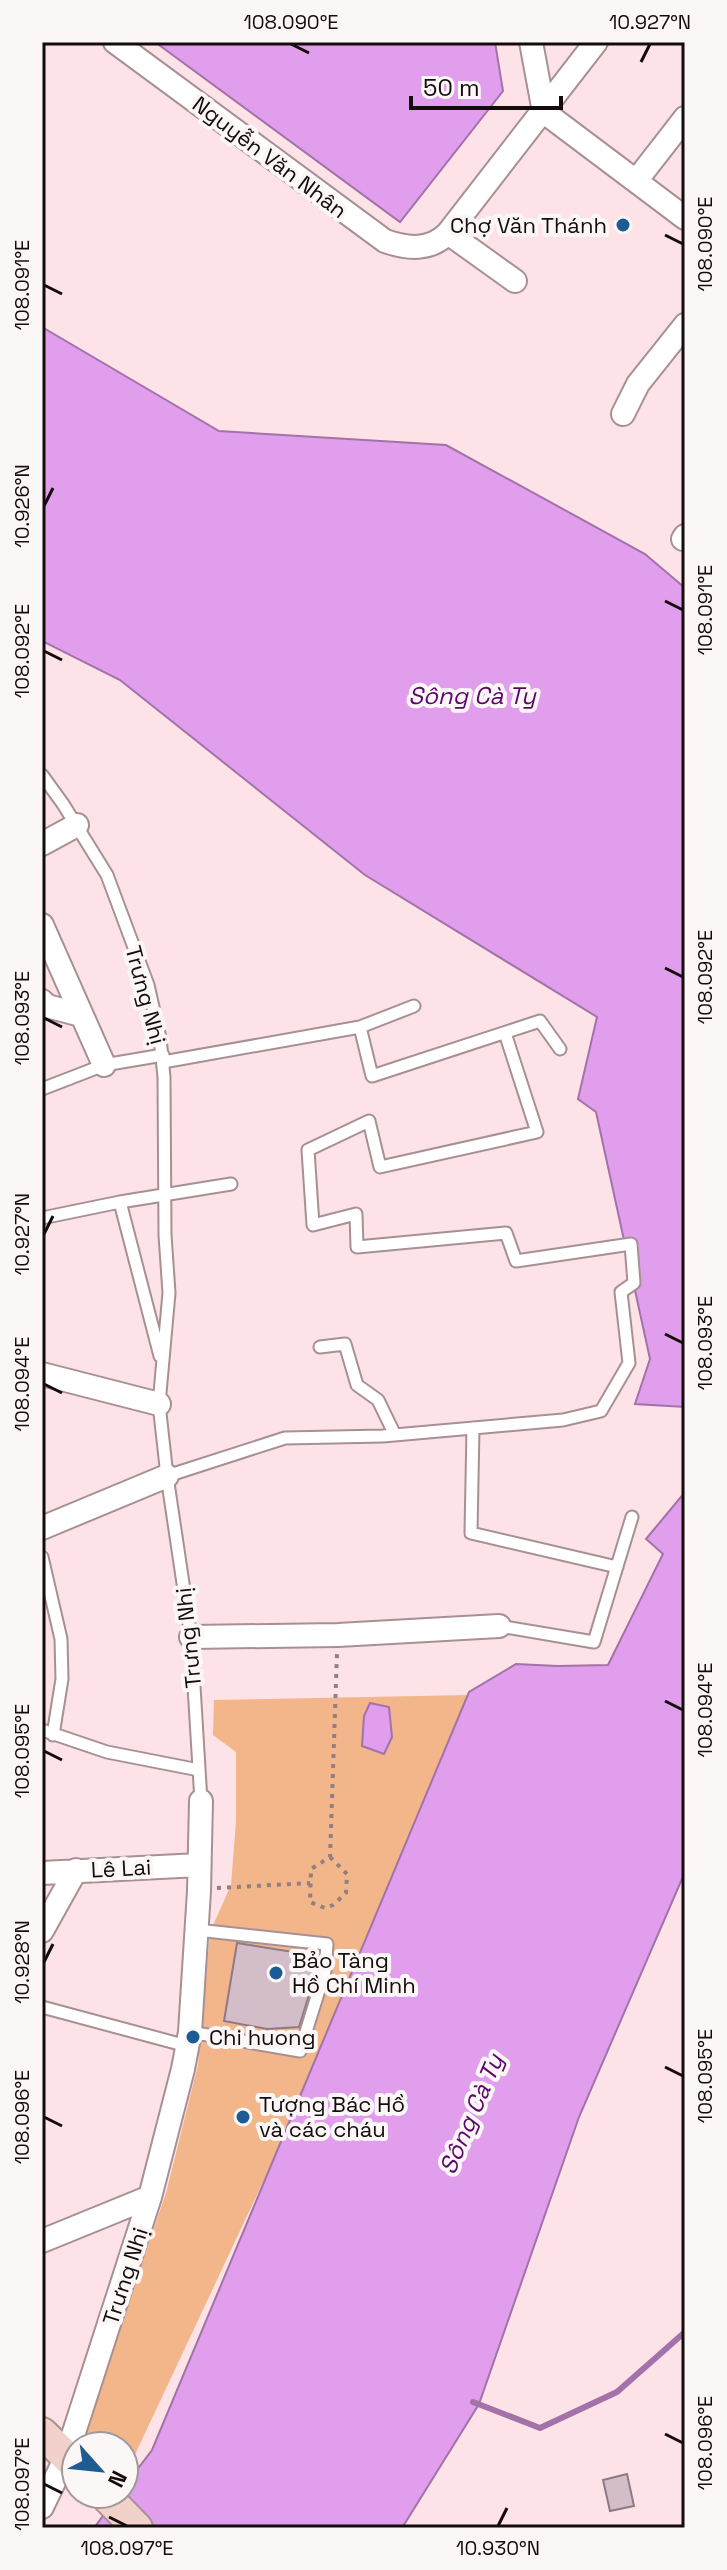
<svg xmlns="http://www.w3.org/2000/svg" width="727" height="2570" font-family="'Space Grotesk',sans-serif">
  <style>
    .green { fill: #f2b68a }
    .water { fill: #e09eec; stroke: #a272a9; stroke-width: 2 }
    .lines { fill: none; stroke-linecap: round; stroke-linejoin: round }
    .stream { stroke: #a272a9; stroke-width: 6 }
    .building { fill: #d2bdc8; stroke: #8e7a85; stroke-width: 2 }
    .lane-casing { stroke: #a79093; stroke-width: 15 }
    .street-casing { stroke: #a79093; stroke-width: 26 }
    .secondary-casing { stroke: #a79093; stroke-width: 34 }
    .path { stroke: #918082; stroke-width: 4; stroke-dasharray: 4 6; stroke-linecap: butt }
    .lane { stroke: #fff; stroke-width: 11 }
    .street { stroke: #fff; stroke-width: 22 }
    .secondary { stroke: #f1d1ca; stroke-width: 30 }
    .ticks { fill: none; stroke: #130b0c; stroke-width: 3 }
    .poi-dot { fill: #1d5c92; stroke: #fcf7f7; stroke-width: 3 }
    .labels { text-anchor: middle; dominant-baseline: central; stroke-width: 8; stroke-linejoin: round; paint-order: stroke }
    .street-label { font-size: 22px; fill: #130b0c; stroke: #fcf7f7 }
    .poi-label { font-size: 22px; fill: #130b0c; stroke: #fcf7f7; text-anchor: start }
    .water-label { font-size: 24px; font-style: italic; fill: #5c066a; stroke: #fcf7f7 }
    .neatline { fill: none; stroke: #130b0c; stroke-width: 3 }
    .ticks-label { font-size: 20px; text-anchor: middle; fill: #130b0c }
  </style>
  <rect width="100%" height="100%" fill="#fde3e7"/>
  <path class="green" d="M 468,1695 L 270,2167 L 124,2478 L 124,2446 L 85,2446 L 81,2439 L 166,2193 L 198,2065 L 210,1932 L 231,1885 L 236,1821 L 236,1752 L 213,1735 L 214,1700 Z"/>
  <path class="water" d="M 155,42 L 495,42 L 503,91 L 400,222 Z
    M 42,327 L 219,431 L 446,445 L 645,554 L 685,588 L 685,1407 L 635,1404 L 650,1359 L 596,1112 L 578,1099 L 597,1017 L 365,875 L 120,680 L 42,641 Z
    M 685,1492 L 685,1872 L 579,2117 L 479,2404 L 402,2528 L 94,2528 L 119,2494 L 124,2494 L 124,2487 L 152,2450 L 469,1692 L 516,1664 L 558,1666 L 608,1665 L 663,1554 L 646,1539 Z
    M 370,1703 L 389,1707 L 392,1737 L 384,1754 L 362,1746 L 364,1716 Z"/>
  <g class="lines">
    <path class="stream" d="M 473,2402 L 540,2428 L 617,2392 L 685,2332"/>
  </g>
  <path class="building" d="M 237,1943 L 318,1956 L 317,1969 L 299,2027 L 267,2029 L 224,2021 Z
    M 627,2474 L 634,2506 L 610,2511 L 603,2480 Z"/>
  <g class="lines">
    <defs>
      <path id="lane" d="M 42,775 L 63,804 L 107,875 L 148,985 L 160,1038 L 164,1077 L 165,1235 L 169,1293 L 159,1404 L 167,1476 L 191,1637 L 201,1801
        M 360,1027 L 372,1076 L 540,1021 L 560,1049
        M 163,1062 L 360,1027 L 414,1006
        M 42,1089 L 104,1065 L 163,1055
        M 120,1202 L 160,1356
        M 42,1218 L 120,1202 L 231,1184
        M 320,1347 L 345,1344 L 357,1385 L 378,1400 L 395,1435
        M 473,1428 L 471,1533 L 617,1567
        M 167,1476 L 285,1438 L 383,1436 L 563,1420 L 601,1411 L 629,1363 L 621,1292 L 634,1283 L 631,1244 L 516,1261 L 506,1233 L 357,1247 L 356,1214 L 313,1225 L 308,1150 L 369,1121 L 380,1167 L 537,1132 L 505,1033
        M 42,1557 L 61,1639 L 62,1679 L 53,1735
        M 499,1626 L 594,1642 L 632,1517
        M 42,1730 L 107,1752 L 199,1770
        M 42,2007 L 187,2046
        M 190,2032 L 300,2051 L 325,1971 L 327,1944 L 197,1930"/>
      <path id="street" d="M 115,42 L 385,241 C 408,249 430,251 448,233 L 596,42
        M 531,42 L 544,112 L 685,218
        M 636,181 L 685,118
        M 448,233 L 515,281
        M 623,414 L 638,384 L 685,325
        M 683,539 L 685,536
        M 42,844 L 77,825
        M 42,925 L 104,1065
        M 42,1001 L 47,1006 L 81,1015
        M 42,1374 L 159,1404
        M 42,1528 L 167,1476
        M 191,1637 L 338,1635 L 499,1626
        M 42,1873 L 199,1865
        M 42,1931 L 76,1870
        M 42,2241 L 150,2197
        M 42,2507 L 66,2457 L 150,2197 L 183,2069 L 190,2032 L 199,1891 L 201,1801"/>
      <path id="secondary" d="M 42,2433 L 76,2466
        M 104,2494 L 137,2528"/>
    </defs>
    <use href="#lane" class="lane-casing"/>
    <use href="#street" class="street-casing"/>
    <use href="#secondary" class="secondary-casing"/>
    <path class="path" d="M 330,1857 L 347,1874 L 346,1893 L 333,1905 L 325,1908 L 310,1902 L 311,1869 L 330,1857 L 337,1653
      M 217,1888 L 310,1883"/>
    <use href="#lane" class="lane"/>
    <use href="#street" class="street"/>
    <use href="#secondary" class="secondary"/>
  </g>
  <path class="ticks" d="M 291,44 L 309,53M 641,62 L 650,44M 665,235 L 683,244M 44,285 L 62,294M 44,506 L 53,488M 665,601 L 683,610M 44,651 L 62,660M 665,968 L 683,977M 44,1018 L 62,1027M 44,1234 L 53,1216M 665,1334 L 683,1343M 44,1384 L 62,1393M 665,1701 L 683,1710M 44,1751 L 62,1760M 44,1962 L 53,1944M 665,2067 L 683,2076M 44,2117 L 62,2126M 665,2434 L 683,2443M 44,2484 L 62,2493M 109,2517 L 127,2526M 498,2526 L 507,2508"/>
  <g class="poi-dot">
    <circle cx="623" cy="225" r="8"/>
    <circle cx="276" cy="1973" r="8"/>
    <circle cx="193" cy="2037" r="8"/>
    <circle cx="243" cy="2117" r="8"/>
  </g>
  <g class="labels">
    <g class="street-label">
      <text transform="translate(270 157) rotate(37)">Nguyễn Văn Nhân</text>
      <text transform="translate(146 995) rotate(75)">Trưng Nhị</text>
      <text transform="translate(188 1638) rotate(-96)">Trưng Nhị</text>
      <text transform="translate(121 1868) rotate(-3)">Lê Lai</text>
      <text transform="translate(125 2276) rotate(-72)">Trưng Nhị</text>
    </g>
    <g class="poi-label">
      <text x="607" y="225" text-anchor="end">Chợ Văn Thánh</text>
      <text x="292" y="1960">Bảo Tàng<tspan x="292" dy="25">Hồ Chí Minh</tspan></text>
      <text x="209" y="2037">Chi huong</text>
      <text x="259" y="2104">Tượng Bác Hồ<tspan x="259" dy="25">và các cháu</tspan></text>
    </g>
    <g class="water-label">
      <text x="472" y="695">Sông Cà Ty</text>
      <text transform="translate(471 2114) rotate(-67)">Sông Cà Ty</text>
    </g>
  </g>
  <rect width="727" height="2570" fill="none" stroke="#fcf7f7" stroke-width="88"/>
  <g transform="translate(100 2470) rotate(117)"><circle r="38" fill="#fcf7f7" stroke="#9f9999" stroke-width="2"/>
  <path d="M0-6L14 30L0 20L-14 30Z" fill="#1d5c92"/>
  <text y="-12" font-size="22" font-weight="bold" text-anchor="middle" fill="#130b0c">N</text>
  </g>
  <path d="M411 96v12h150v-12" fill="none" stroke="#130b0c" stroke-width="4"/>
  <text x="423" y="96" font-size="24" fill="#130b0c" stroke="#fcf7f7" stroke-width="6" paint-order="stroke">50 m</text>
  <rect x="44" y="44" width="639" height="2482" class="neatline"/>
  <g class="ticks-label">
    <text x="291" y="29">108.090°E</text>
    <text x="650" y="29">10.927°N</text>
    <text transform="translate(705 244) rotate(-90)" y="7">108.090°E</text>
    <text transform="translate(22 285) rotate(-90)" y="7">108.091°E</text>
    <text transform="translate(22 506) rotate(-90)" y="7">10.926°N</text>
    <text transform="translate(705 610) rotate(-90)" y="7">108.091°E</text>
    <text transform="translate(22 651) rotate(-90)" y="7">108.092°E</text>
    <text transform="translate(705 977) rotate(-90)" y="7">108.092°E</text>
    <text transform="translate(22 1018) rotate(-90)" y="7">108.093°E</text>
    <text transform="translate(22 1234) rotate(-90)" y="7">10.927°N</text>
    <text transform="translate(705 1343) rotate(-90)" y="7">108.093°E</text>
    <text transform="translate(22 1384) rotate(-90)" y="7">108.094°E</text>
    <text transform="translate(705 1710) rotate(-90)" y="7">108.094°E</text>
    <text transform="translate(22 1751) rotate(-90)" y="7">108.095°E</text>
    <text transform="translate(22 1962) rotate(-90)" y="7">10.928°N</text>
    <text transform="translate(705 2076) rotate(-90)" y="7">108.095°E</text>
    <text transform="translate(22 2117) rotate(-90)" y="7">108.096°E</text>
    <text transform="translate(705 2443) rotate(-90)" y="7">108.096°E</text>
    <text transform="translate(22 2484) rotate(-90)" y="7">108.097°E</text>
    <text x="127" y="2555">108.097°E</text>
    <text x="498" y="2555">10.930°N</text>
  </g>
</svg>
